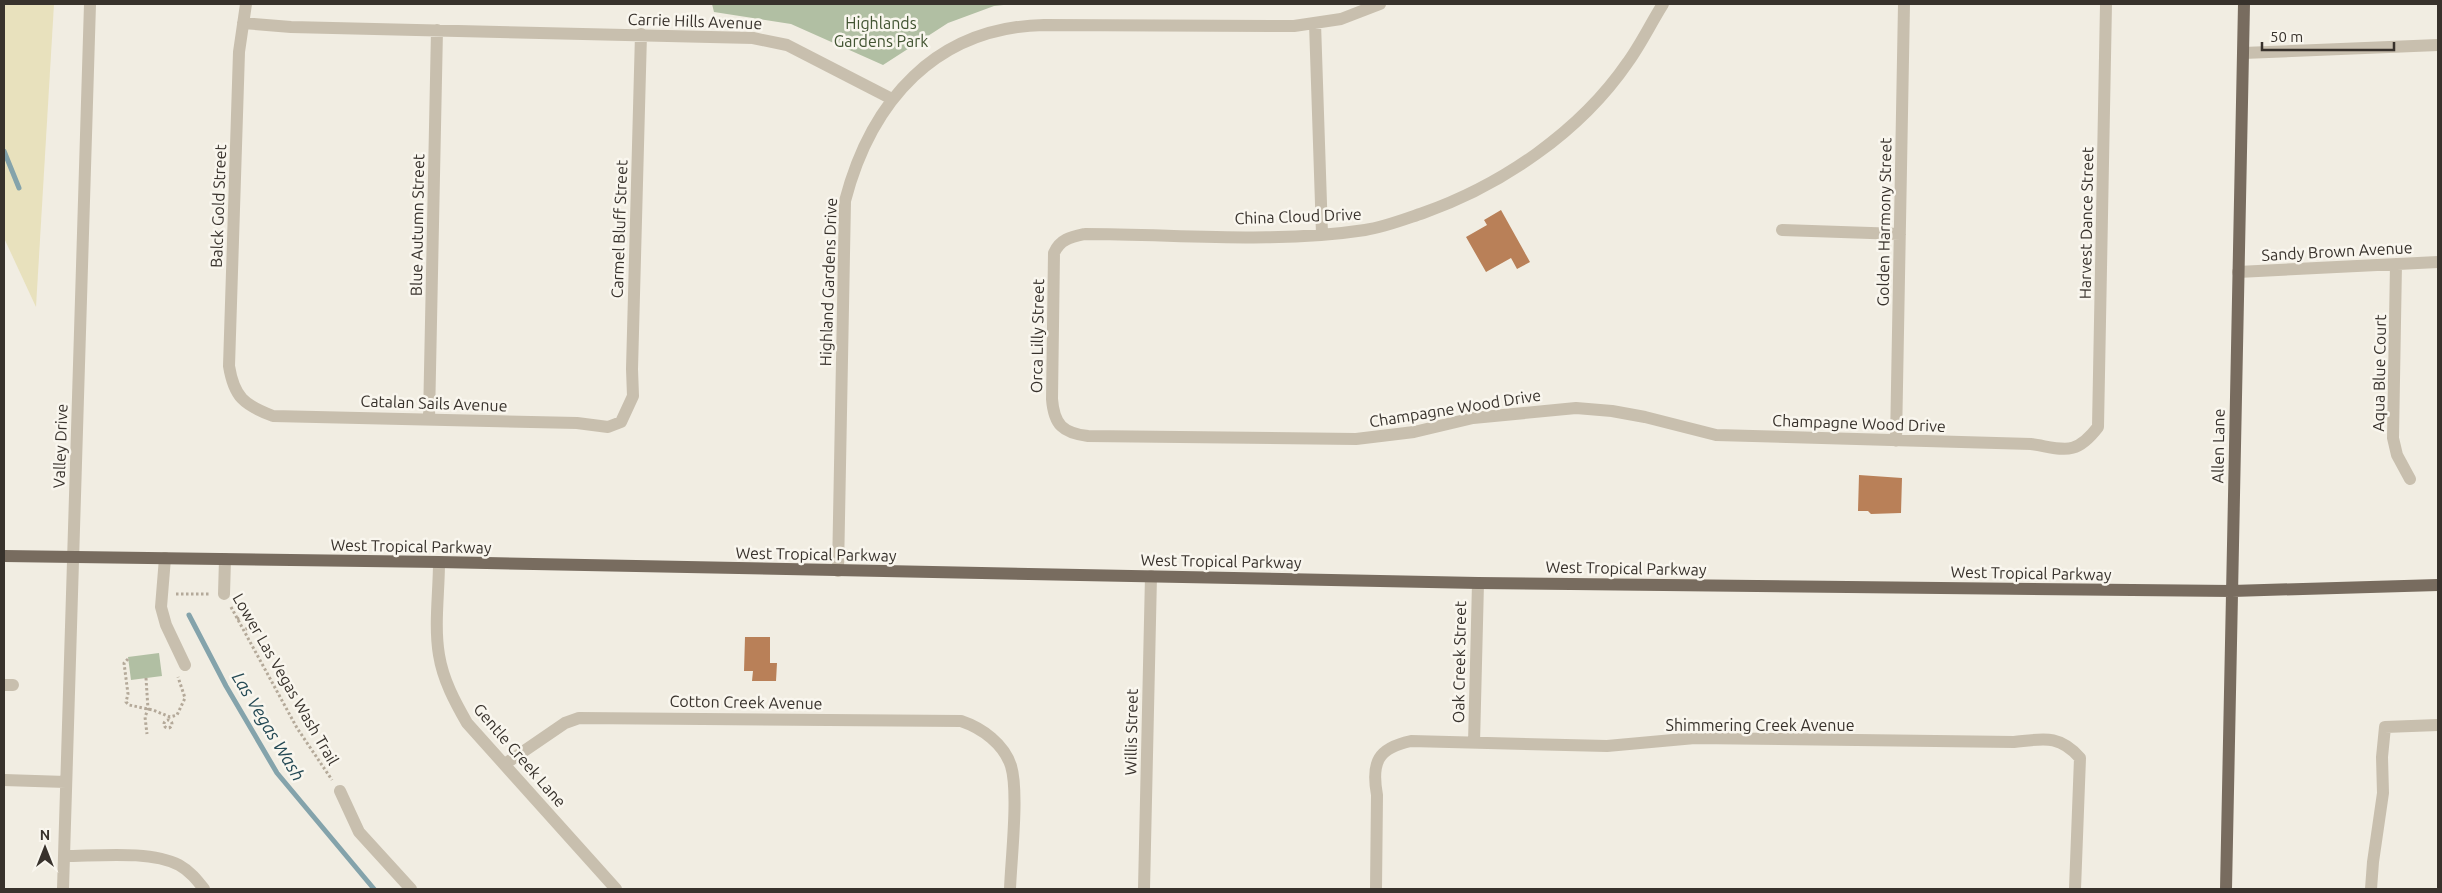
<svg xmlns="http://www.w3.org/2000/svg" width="2442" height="893" font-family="Ubuntu,sans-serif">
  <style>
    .green { fill: #b1bfa3 }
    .sand { fill: #e8e1bd }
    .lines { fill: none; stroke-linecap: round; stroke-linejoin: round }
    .stream { stroke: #84a3ab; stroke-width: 5 }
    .building { fill: #b98058 }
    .path { stroke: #b4a999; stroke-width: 3; stroke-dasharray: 2.5 2.5; stroke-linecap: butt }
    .minor { stroke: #c8bfae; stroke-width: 12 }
    .major { stroke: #786c5f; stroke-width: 12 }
    .labels { text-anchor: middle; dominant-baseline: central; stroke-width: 5; stroke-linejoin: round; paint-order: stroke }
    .street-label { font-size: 16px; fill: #38322c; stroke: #f9f6ee }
    .park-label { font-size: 16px; fill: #425432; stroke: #f9f6ee }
    .water-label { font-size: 18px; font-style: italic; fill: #254a55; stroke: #f9f6ee }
  </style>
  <rect width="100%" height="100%" fill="#f1ede2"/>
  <path class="green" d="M 712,4 L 1013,4 L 994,6 L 948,23 L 883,65 L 791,24 L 714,12 Z
    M 159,653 L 162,676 L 131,680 L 128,657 Z"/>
  <path class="sand" d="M 4,4 L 54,4 L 36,307 L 4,238 Z"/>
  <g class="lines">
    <path class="stream" d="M 4,151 L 19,188
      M 189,615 L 226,686 L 277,773 L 374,889"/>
  </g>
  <path class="building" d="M 1501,210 L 1530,262 L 1517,269 L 1511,258 L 1486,272 L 1466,237 L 1487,225 L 1484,220 Z
    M 1859,475 L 1902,478 L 1901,513 L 1871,514 L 1868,511 L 1858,511 Z
    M 745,637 L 770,637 L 770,663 L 777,663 L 776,681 L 752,681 L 753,671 L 744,671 Z"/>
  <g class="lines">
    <path class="path" d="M 176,594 L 209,594
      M 231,607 L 297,728 L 332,780
      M 237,619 L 249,615 L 253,626 L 243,630
      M 128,659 L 124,663 L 128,694 L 126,702 L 129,705 L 153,710 L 170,717 L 177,715 L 185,698 L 178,677
      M 146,678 L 148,709 L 145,717 L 147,734
      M164 724a4 4 0 1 1 8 0a4 4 0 1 1-8 0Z"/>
    <path class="minor" d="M 246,4 L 239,52 L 229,366 C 234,397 244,405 273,416 L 577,423 L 608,427 L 621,422 L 633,396 L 632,369 L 641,34
      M 1663,4 C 1651,23 1641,44 1628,62 C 1580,132 1502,185 1423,213 C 1405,219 1385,227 1365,230 C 1273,244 1178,234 1085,234 C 1071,237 1060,239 1054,253 L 1052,399 C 1054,425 1063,433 1088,436 L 1356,439 L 1414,432 L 1473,418 L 1576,408 L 1612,411 L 1645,417 L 1716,435 L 2031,444 C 2064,449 2075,457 2098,427 L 2106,4
      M 243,23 L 291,27 L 753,38 L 787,45 L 892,99
      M 1315,23 L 1322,234
      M 2243,53 L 2438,45
      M 1782,230 L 1900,234
      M 2396,264 L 2393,438 L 2397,455 L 2410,479
      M 2238,272 L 2438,262
      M 429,419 L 437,30
      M 1896,441 L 1904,4
      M 165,558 L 161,607 L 166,625 L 185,665
      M 439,562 C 439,593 434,625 439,655 C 443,680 455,702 467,723 L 616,889
      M 838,571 L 845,201 C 871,101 936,27 1044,25 L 1294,26 L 1341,19 L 1380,4
      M 224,594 L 225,559
      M 4,685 L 13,685
      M 1474,743 L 1478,583
      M 505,764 L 565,723 L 579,718 L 961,721 C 982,728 1004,744 1011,766 C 1019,792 1011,860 1010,889
      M 4,780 L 66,782
      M 340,791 L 359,832 L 411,889
      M 64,856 C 97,856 150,850 179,865 C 190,871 197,880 204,889
      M 63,889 L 90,4
      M 1144,889 L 1151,576
      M 1376,889 L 1377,795 C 1371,762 1378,748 1411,741 L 1607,746 L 1695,738 L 2014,742 C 2043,739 2059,734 2080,758 L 2075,889
      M 2371,889 L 2373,862 L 2383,793 L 2382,757 L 2385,727 L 2438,725"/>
    <path class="major" d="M 4,556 L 439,562 L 1478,583 L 2232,591 L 2438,585
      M 2226,889 L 2244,4"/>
  </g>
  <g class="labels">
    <g class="street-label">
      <text transform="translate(695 21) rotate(2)">Carrie Hills Avenue</text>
      <text transform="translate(218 206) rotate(-88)">Balck Gold Street</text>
      <text transform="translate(1298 216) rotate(-2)">China Cloud Drive</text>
      <text transform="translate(1884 222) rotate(-89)">Golden Harmony Street</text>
      <text transform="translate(2086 223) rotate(-89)">Harvest Dance Street</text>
      <text transform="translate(417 225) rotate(-89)">Blue Autumn Street</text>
      <text transform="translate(619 229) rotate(-88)">Carmel Bluff Street</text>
      <text transform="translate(2337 251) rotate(-3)">Sandy Brown Avenue</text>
      <text transform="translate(828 282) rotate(-88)">Highland Gardens Drive</text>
      <text transform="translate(1037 336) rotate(-89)">Orca Lilly Street</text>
      <text transform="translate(2379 373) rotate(-89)">Aqua Blue Court</text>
      <text transform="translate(434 403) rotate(2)">Catalan Sails Avenue</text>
      <text transform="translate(1455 408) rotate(-9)">Champagne Wood Drive</text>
      <text transform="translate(1859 423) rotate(2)">Champagne Wood Drive</text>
      <text transform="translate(60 446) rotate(-88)">Valley Drive</text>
      <text transform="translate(2218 446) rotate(-89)">Allen Lane</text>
      <text transform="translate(411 546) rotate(1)">West Tropical Parkway</text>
      <text transform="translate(816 554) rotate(1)">West Tropical Parkway</text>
      <text transform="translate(1221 561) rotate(1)">West Tropical Parkway</text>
      <text transform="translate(1626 568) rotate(1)">West Tropical Parkway</text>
      <text transform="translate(2031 573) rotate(1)">West Tropical Parkway</text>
      <text transform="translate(1459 662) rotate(-89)">Oak Creek Street</text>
      <text transform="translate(286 679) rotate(60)">Lower Las Vegas Wash Trail</text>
      <text transform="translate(746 702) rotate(1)">Cotton Creek Avenue</text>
      <text x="1760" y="725">Shimmering Creek Avenue</text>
      <text transform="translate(1131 732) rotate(-89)">Willis Street</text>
      <text transform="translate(520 755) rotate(49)">Gentle Creek Lane</text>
    </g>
    <g class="park-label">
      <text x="881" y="23">Highlands<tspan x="881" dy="18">Gardens Park</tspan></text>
    </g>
    <g class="water-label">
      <text transform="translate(269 726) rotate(59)">Las Vegas Wash</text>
    </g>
  </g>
  <rect width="2442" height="893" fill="none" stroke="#38322c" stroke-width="10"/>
  <g transform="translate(45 848)" stroke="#f9f6ee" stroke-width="4" paint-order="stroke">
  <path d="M0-4L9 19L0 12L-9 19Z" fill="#38322c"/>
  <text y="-8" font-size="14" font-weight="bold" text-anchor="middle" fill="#38322c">N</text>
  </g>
  <path d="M2262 42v8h132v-8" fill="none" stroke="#38322c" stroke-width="2.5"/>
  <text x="2270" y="42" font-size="15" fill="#38322c" stroke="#f9f6ee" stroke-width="4" paint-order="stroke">50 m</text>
</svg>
